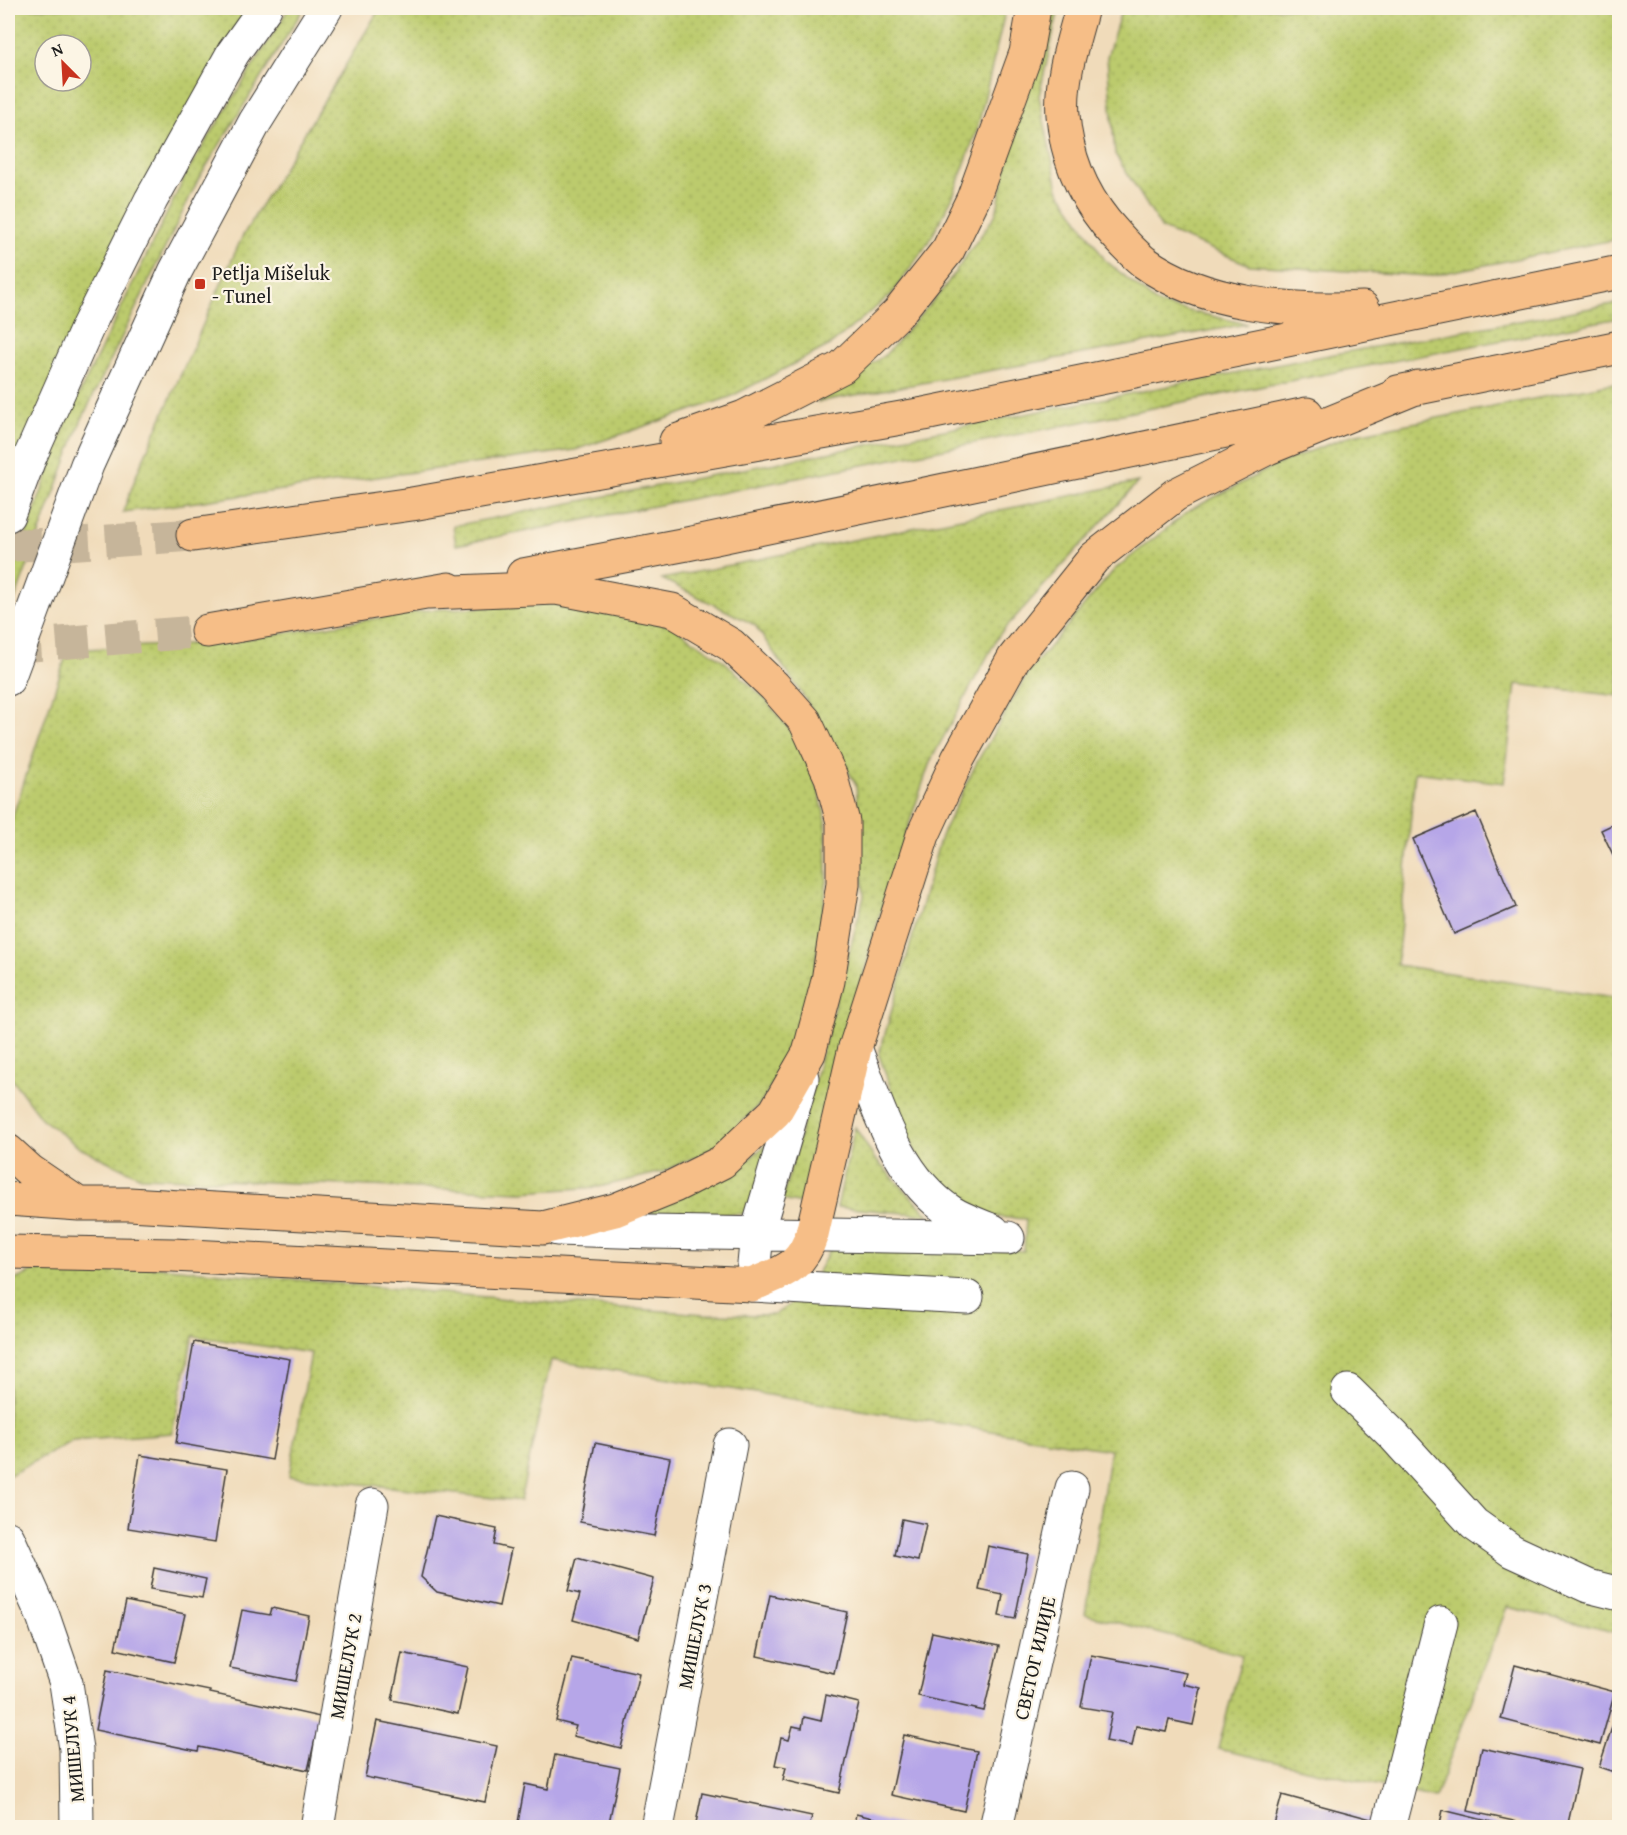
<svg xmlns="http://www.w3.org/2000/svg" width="1627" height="1835" font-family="'Gentium Book Plus',serif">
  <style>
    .grass { fill: url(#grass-dots); stroke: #6c7444; stroke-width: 1.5; fill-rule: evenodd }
    .building { fill: #b6a6e8 }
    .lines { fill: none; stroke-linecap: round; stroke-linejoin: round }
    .highway-tunnel { stroke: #c6b59a; stroke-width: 33; stroke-dasharray: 33 16; stroke-linecap: butt }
    .minor-casing { stroke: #3c3934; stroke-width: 35 }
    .highway-casing { stroke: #3c3934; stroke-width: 35 }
    .minor { stroke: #fff; stroke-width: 33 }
    .highway { stroke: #f6be87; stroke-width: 33 }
    .poi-dot { fill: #c8321e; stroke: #fcf5e5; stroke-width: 2 }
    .labels { text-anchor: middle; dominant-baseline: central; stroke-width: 4.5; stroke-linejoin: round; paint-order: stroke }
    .poi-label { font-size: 20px; fill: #1c1c1c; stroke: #fcf5e5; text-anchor: start }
    .street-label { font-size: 20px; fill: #1c1c1c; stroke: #fcf5e5 }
  </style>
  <defs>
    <pattern id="grass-dots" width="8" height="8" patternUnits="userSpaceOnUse" patternTransform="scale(1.5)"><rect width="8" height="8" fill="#bccb6d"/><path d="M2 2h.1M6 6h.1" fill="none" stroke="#a1ae5e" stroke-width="1.8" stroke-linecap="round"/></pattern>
  </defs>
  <rect width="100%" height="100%" fill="#fcf5e5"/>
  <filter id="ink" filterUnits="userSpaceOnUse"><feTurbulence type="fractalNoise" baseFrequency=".0167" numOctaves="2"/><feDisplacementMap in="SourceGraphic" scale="12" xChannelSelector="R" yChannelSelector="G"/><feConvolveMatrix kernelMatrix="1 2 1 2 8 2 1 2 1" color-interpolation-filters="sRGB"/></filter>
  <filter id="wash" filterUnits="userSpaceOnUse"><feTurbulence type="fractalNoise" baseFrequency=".008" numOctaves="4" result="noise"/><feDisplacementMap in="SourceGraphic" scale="24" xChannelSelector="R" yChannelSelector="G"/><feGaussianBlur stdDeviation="1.35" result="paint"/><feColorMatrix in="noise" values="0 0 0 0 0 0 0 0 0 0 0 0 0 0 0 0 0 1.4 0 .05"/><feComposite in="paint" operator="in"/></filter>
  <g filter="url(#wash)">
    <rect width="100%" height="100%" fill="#f0dbba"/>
    <path class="grass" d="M 8,8 L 254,8 L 8,481 ZM 45,45 L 81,45 L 81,81 L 45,81 Z
      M 289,8 L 304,8 L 199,178 L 81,421 L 8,618 L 8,585 L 69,415 L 187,172 Z
      M 380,8 L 1006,8 L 977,130 L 953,196 L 930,240 L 892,294 L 830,345 L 730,397 L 575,450 L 123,512 L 138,471 L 242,237 Z
      M 1042,8 L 1059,8 L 1039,96 L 1058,189 L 1105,260 L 1158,304 L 1247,324 L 817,402 L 886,354 L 941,292 L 996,214 Z
      M 1122,8 L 1619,8 L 1619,239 L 1429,276 L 1250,265 L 1162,229 L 1115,154 L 1107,57 Z
      M 1619,303 L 1619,318 L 1315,376 L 456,545 L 453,526 L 1307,359 Z
      M 1619,382 L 1619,696 L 1516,684 L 1504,783 L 1415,772 L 1397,965 L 1619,999 L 1619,1633 L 1507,1607 L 1435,1798 L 1218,1749 L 1242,1655 L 1085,1614 L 1110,1450 L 551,1360 L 520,1501 L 289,1476 L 311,1353 L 193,1336 L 172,1433 L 72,1441 L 8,1476 L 8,1283 L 32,1272 L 91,1261 L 553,1303 L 705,1314 L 774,1315 L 806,1293 L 825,1259 L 834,1239 L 1024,1251 L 1026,1219 L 996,1217 L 958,1201 L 921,1163 L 905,1130 L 879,1055 L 941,836 L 977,762 L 1030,670 L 1114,570 L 1190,510 L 1280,463 L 1352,435 Z
      M 1138,482 L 999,635 L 930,762 L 885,895 L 802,1204 L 782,1200 L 864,897 L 856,784 L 804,697 L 755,625 L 662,579 Z
      M 562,603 L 672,626 L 724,661 L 765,699 L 795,736 L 817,784 L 826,821 L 827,881 L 814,975 L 795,1045 L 761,1103 L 715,1148 L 662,1172 L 599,1187 L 522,1192 L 141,1177 L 80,1148 L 41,1118 L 8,1074 L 8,830 L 68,650 L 227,642 L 429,610 Z
      M 855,1127 L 874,1158 L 929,1215 L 837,1207 Z
      M 775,1138 L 750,1214 L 637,1214 L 736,1169 Z"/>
    <g id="blocks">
      <path class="building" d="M 1476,812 L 1516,907 L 1454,934 L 1413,839 Z
        M 1620,821 L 1620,869 L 1601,830 Z
        M 194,1342 L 290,1359 L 272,1460 L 176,1443 Z
        M 595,1443 L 670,1458 L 654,1536 L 580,1522 Z
        M 140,1455 L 227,1469 L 215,1542 L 128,1528 Z
        M 435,1516 L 497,1529 L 494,1545 L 511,1549 L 499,1606 L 437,1592 L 421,1577 Z
        M 902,1519 L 926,1524 L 918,1561 L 895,1556 Z
        M 988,1546 L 1028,1554 L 1015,1619 L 999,1616 L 1003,1595 L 979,1590 Z
        M 577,1558 L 654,1579 L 638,1638 L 573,1620 L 580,1594 L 568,1591 Z
        M 154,1568 L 206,1579 L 202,1598 L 150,1589 Z
        M 770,1595 L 847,1612 L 834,1673 L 757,1656 Z
        M 126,1601 L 185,1614 L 174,1662 L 115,1649 Z
        M 272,1608 L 309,1616 L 296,1681 L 230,1668 L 242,1610 L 270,1615 Z
        M 932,1632 L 999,1646 L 984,1711 L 918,1696 Z
        M 402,1653 L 468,1667 L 458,1714 L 392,1700 Z
        M 1091,1655 L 1186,1673 L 1183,1684 L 1201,1688 L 1193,1725 L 1169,1720 L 1166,1732 L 1136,1726 L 1132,1746 L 1106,1741 L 1112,1712 L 1081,1707 Z
        M 572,1658 L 639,1673 L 621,1748 L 573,1736 L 576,1726 L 556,1721 Z
        M 1515,1665 L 1615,1692 L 1600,1745 L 1501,1719 Z
        M 107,1670 L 210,1691 L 210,1693 L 320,1717 L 308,1770 L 199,1747 L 198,1751 L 95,1730 Z
        M 826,1695 L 859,1703 L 839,1793 L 783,1780 L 786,1767 L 775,1765 L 781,1738 L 789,1740 L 793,1726 L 802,1728 L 804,1717 L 821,1721 Z
        M 1619,1706 L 1620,1706 L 1620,1774 L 1599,1767 Z
        M 377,1721 L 497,1746 L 485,1802 L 365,1777 Z
        M 904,1735 L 977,1751 L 964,1811 L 891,1795 Z
        M 1482,1748 L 1580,1769 L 1567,1828 L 1546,1828 L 1468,1811 Z
        M 555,1755 L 620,1768 L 608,1828 L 517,1828 L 525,1784 L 548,1789 Z
        M 702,1793 L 812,1816 L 809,1828 L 695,1828 Z
        M 1282,1795 L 1371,1819 L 1368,1828 L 1273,1828 Z
        M 1443,1810 L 1512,1827 L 1512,1828 L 1439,1828 Z
        M 856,1814 L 910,1827 L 910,1828 L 853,1828 Z"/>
    </g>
  </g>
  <g filter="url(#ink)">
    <use href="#blocks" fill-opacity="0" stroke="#3c3934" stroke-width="1.5"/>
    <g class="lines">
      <path class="highway-tunnel" d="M 8,545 L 66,544 L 193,535
        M 8,647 L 207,631"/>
      <defs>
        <path id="minor" d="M 8,515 L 29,459 L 88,326 L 151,200 L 233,53 L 265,8
          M 8,679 L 87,465 L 175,272 L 255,122 L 326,8
          M 855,1048 C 878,1106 896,1176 951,1212 C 963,1220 980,1225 993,1231
          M 802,1078 L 757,1233 L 752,1285 L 967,1297
          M 557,1229 L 650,1232 L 1008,1238
          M 1348,1391 L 1394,1436 L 1474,1524 L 1512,1551 L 1588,1586 L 1620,1594
          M 8,1538 L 43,1616 L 66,1683 L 76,1749 L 77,1828
          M 317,1828 L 372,1505
          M 657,1828 L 730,1445
          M 996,1828 L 1072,1488
          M 1388,1828 L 1441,1623"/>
        <path id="highway" d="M 1082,8 C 1073,42 1060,79 1063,115 C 1066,154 1081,192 1106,223 C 1118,237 1130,251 1144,262 C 1203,305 1293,312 1363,308
          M 1398,392 L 1620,347
          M 676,441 L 744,417 L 842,367 L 898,313 L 948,250 L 973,199 L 1026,53 L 1034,8
          M 193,535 L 412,504 L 924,414 L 1620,272
          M 523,575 L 687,544 L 1307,414
          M 207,631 L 449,589
          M 8,1151 L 30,1171 L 77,1203
          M 8,1199 L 79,1204 L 129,1204 L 543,1228 L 615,1210 L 674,1186 L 722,1162 L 775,1112 L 809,1053 L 828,981 L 843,884 L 843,822 L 831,777 L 805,721 L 774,686 L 731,645 L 672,610 L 556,588 L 429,593
          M 8,1252 L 173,1255 L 752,1285 C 783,1271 801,1269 812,1234 L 855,1048 L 923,835 L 958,759 L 1014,658 L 1094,558 L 1175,495 L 1268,448 L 1418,387"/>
      </defs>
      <use href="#minor" class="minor-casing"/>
      <use href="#highway" class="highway-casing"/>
      <use href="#minor" class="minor"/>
      <use href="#highway" class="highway"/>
    </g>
  </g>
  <rect class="poi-dot" x="194" y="278" width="12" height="12" rx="3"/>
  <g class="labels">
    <g class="poi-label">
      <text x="212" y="272">Petlja Mišeluk<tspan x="212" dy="23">- Tunel</tspan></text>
    </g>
    <g class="street-label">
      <text transform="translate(694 1636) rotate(-79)">МИШЕЛУК 3</text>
      <text transform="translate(1034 1658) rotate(-77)">СВЕТОГ ИЛИЈЕ</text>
      <text transform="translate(345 1666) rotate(-80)">МИШЕЛУК 2</text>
      <text transform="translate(72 1749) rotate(-95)">МИШЕЛУК 4</text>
    </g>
  </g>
  <rect width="1627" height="1835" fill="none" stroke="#fcf5e5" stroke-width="30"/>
  <g transform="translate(63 63) rotate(336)"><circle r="28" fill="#fcf5e5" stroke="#a29e95" stroke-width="1.5"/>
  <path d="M0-4.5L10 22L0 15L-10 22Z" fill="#c8321e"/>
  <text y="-9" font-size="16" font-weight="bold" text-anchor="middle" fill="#1c1c1c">N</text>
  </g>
</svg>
